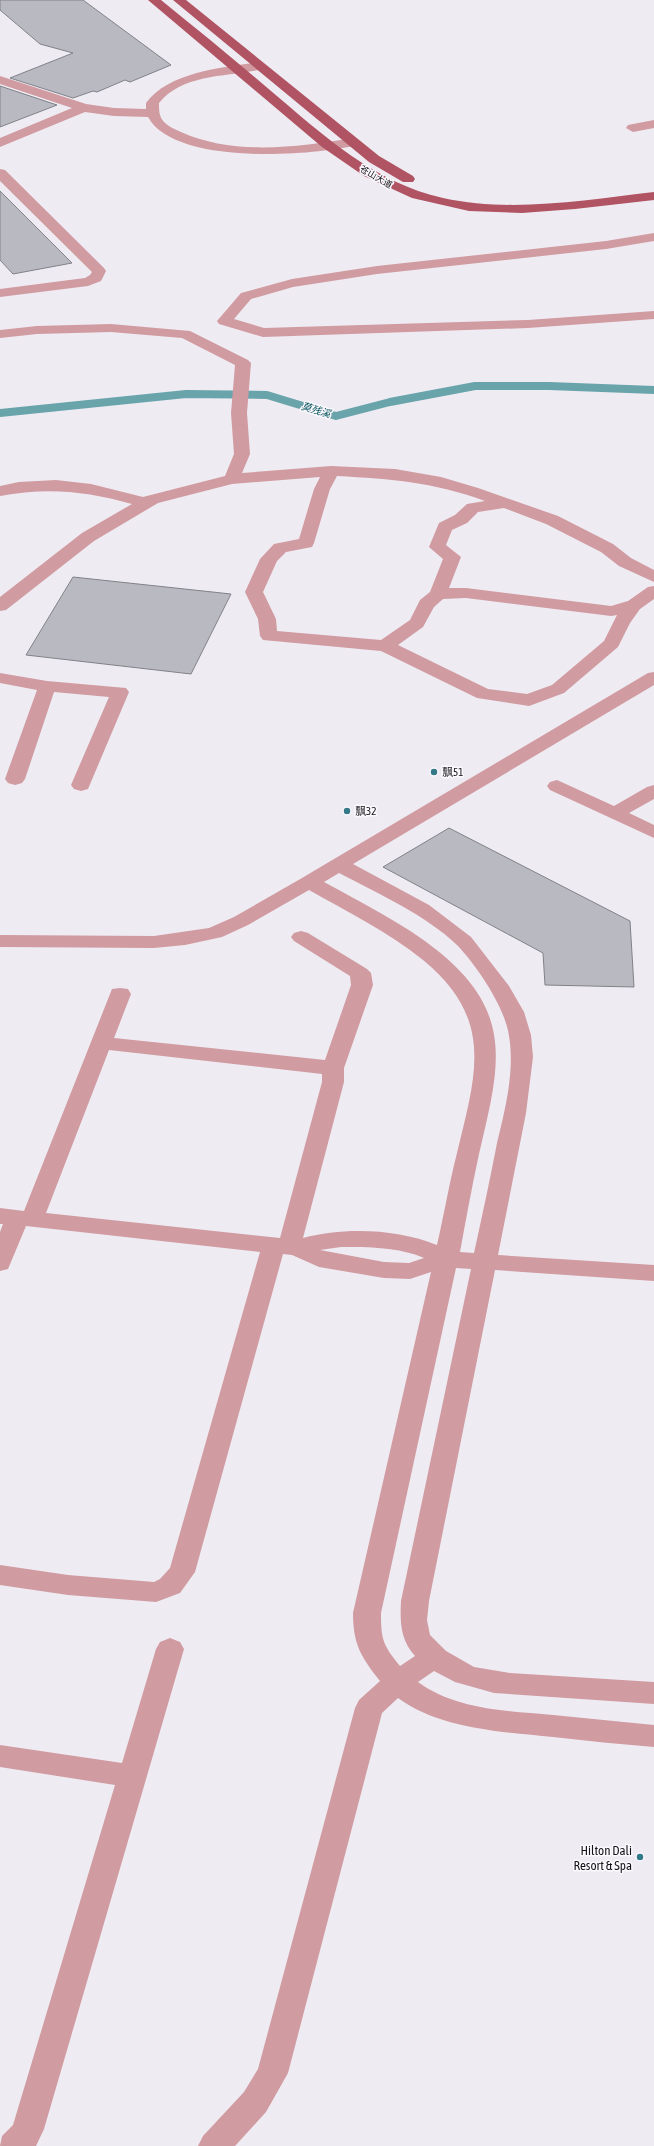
<svg xmlns="http://www.w3.org/2000/svg" width="654" height="2146" font-family="'Asap Condensed','Noto Sans SC',sans-serif">
  <style>
    .lines { fill: none; stroke-linecap: round; stroke-linejoin: round }
    .stream { stroke: #69a4ab; stroke-width: 8 }
    .building { fill: #b9b9c1; stroke: #818289 }
    .minor { fill: #d09ba1; fill-rule: evenodd }
    .major { fill: #b05362; fill-rule: evenodd }
    .poi-dot { fill: #347987; stroke: #fcf9ff; stroke-width: 1.5 }
    .labels { text-anchor: middle; dominant-baseline: central; stroke-width: 3; stroke-linejoin: round; paint-order: stroke }
    .far-street-label { font-size: 9px; fill: #151416; stroke: #fcf9ff }
    .far-water-label { font-size: 10px; font-style: italic; fill: #005158; stroke: #fcf9ff }
    .poi-label { font-size: 11px; fill: #151416; stroke: #fcf9ff; text-anchor: start }
    .near-poi-label { font-size: 13px; fill: #151416; stroke: #fcf9ff; text-anchor: end }
  </style>
  <rect width="100%" height="100%" fill="#efebf3"/>
  <g class="lines">
    <path class="stream" d="M 0,413 L 186,394 L 267,395 L 336,416 L 390,402 L 475,386 L 549,386 L 654,390"/>
  </g>
  <path class="building" d="M 0,0 L 83,0 L 171,65 L 130,82 L 125,80 L 97,92 L 93,91 L 73,98 L 10,78 L 73,53 L 40,44 L 0,10 Z
    M 0,86 L 57,105 L 0,127 Z
    M 0,191 L 72,263 L 13,274 L 0,260 Z
    M 73,577 L 231,594 L 191,674 L 26,655 Z
    M 449,828 L 630,921 L 634,987 L 545,985 L 543,953 L 383,867 Z"/>
  <g class="lines">
    <path class="minor" d="M 259,62 L 265,66 L 263,69 C 229,77 183,73 159,103 C 159,107 159,112 160,115 C 162,124 174,129 181,132 C 234,156 298,147 353,138 L 360,142 L 358,145 C 311,156 175,166 148,117 L 114,116 L 85,112 L 0,147 L 0,138 L 72,108 L 0,84 L 0,76 L 86,104 L 114,108 L 146,109 L 146,103 C 168,72 224,67 259,62 Z
      M 654,120 L 654,128 L 633,132 L 626,128 L 628,125 Z
      M 0,169 L 5,170 L 104,268 L 106,271 L 101,281 L 88,286 L 0,297 L 0,289 L 85,278 L 90,275 L 92,272 L 0,181 Z
      M 654,233 L 654,241 L 606,249 L 377,274 L 293,287 L 251,299 L 234,319 L 264,328 L 528,320 L 654,311 L 654,319 L 528,328 L 263,337 L 219,324 L 217,321 L 241,293 L 292,279 L 377,266 L 606,241 Z
      M 111,324 L 190,331 L 248,360 L 251,363 L 247,413 L 250,454 L 242,473 L 331,466 L 395,469 L 441,477 L 478,488 L 558,516 L 613,544 L 631,558 L 654,570 L 654,582 L 619,566 L 601,552 L 546,524 L 504,508 L 478,512 L 467,523 L 452,530 L 446,545 L 461,557 L 449,588 L 466,588 L 611,606 L 628,601 L 648,587 L 654,586 L 654,599 L 640,609 L 630,623 L 618,647 L 564,693 L 529,706 L 477,698 L 381,651 L 263,640 L 260,636 L 258,619 L 245,592 L 260,559 L 274,544 L 299,539 L 314,489 L 320,477 L 232,484 L 158,503 L 94,541 L 6,610 L 0,611 L 0,597 L 82,533 L 132,504 C 87,491 46,487 0,496 L 0,486 L 19,482 L 56,480 L 91,484 L 143,497 L 225,476 L 234,454 L 231,413 L 235,365 L 182,338 L 111,332 L 37,334 L 0,338 L 0,330 L 37,326 ZM 337,476 C 392,479 433,482 485,501 L 467,504 L 455,515 L 439,523 L 429,547 L 443,559 L 430,592 L 420,600 L 410,620 L 381,640 L 277,631 L 276,619 L 263,592 L 277,561 L 286,552 L 312,547 L 314,543 L 330,489 ZM 466,598 L 611,616 L 617,615 L 604,641 L 552,685 L 527,694 L 488,689 L 398,645 L 423,627 L 434,607 L 443,599 Z
      M 654,672 L 654,685 L 353,864 L 429,905 L 471,937 L 509,986 L 524,1012 L 531,1035 L 533,1057 L 526,1113 L 498,1255 L 654,1265 L 654,1281 L 495,1270 L 429,1601 L 427,1620 L 430,1635 L 446,1651 L 474,1667 L 510,1673 L 654,1682 L 654,1704 L 494,1693 L 455,1682 L 434,1671 L 418,1682 C 456,1710 508,1711 553,1715 C 587,1718 620,1722 654,1725 L 654,1747 C 620,1744 587,1741 553,1737 C 503,1732 440,1729 398,1698 L 382,1713 L 288,2073 L 266,2112 L 235,2146 L 198,2146 L 203,2136 L 244,2092 L 258,2069 L 355,1708 L 359,1700 L 380,1681 C 361,1657 353,1644 353,1613 L 431,1272 L 410,1279 L 384,1278 L 319,1267 L 292,1255 L 283,1254 L 195,1572 L 180,1593 L 156,1602 L 68,1595 L 0,1585 L 0,1565 L 68,1575 L 154,1582 L 160,1579 L 170,1568 L 260,1252 L 26,1226 L 8,1269 L 0,1271 L 0,1232 L 3,1224 L 0,1224 L 0,1208 L 24,1211 L 112,989 L 120,988 L 128,989 L 131,994 L 114,1038 L 325,1060 L 351,985 L 350,976 L 294,941 L 291,937 L 294,933 L 301,931 L 308,933 L 367,969 L 371,973 L 373,985 L 344,1068 L 344,1082 L 303,1238 C 345,1227 397,1229 437,1245 C 444,1215 449,1184 457,1153 C 476,1074 495,1019 423,960 C 388,932 348,912 309,890 L 248,925 L 222,937 L 185,945 L 154,948 L 0,947 L 0,935 L 154,936 L 209,928 L 234,917 L 302,878 L 648,673 ZM 339,873 C 377,893 426,915 457,945 C 477,966 505,1007 509,1036 C 515,1071 505,1110 497,1143 C 490,1180 482,1216 474,1253 L 460,1252 C 466,1219 472,1186 479,1154 C 499,1068 516,1014 438,951 C 403,923 362,903 324,882 ZM 109,1050 L 322,1074 L 322,1082 L 280,1238 L 46,1213 ZM 341,1247 C 368,1247 399,1247 424,1258 L 409,1263 L 384,1262 L 320,1250 ZM 456,1268 L 471,1269 L 401,1601 C 400,1622 400,1639 415,1656 L 400,1666 C 383,1645 381,1640 381,1613 Z
      M 0,673 L 47,681 L 126,688 L 129,692 L 88,789 L 81,791 L 74,789 L 71,785 L 109,697 L 54,692 L 25,779 L 22,783 L 15,785 L 8,783 L 5,779 L 37,690 L 0,683 Z
      M 557,780 L 614,806 L 647,787 L 654,785 L 654,799 L 629,813 L 654,825 L 654,838 L 550,790 L 547,786 L 550,782 Z
      M 170,1638 L 180,1642 L 184,1649 L 44,2129 L 36,2146 L 0,2146 L 2,2136 L 13,2125 L 115,1785 L 0,1767 L 0,1745 L 122,1763 L 156,1649 L 160,1642 Z"/>
    <path class="major" d="M 148,0 L 161,0 C 198,30 235,60 271,91 C 323,135 375,183 443,198 C 512,213 585,200 654,192 L 654,200 L 575,209 L 522,213 L 469,211 L 412,198 L 364,176 L 322,147 Z
      M 173,0 L 186,0 L 379,156 L 413,176 L 415,179 L 413,182 L 403,182 L 369,162 Z"/>
  </g>
  <g class="poi-dot">
    <circle cx="434" cy="772" r="4"/>
    <circle cx="347" cy="811" r="4"/>
    <circle cx="640" cy="1857" r="4"/>
  </g>
  <g class="labels">
    <g class="far-street-label">
      <text transform="translate(376 177) rotate(30)">苍山大道</text>
    </g>
    <g class="far-water-label">
      <text transform="translate(316 410) rotate(17)">莫残溪</text>
    </g>
    <g class="poi-label">
      <text x="442" y="772">飘51</text>
      <text x="355" y="811">飘32</text>
    </g>
    <g class="near-poi-label">
      <text x="632" y="1850">Hilton Dali<tspan x="632" dy="15">Resort &amp; Spa</tspan></text>
    </g>
  </g>
</svg>
